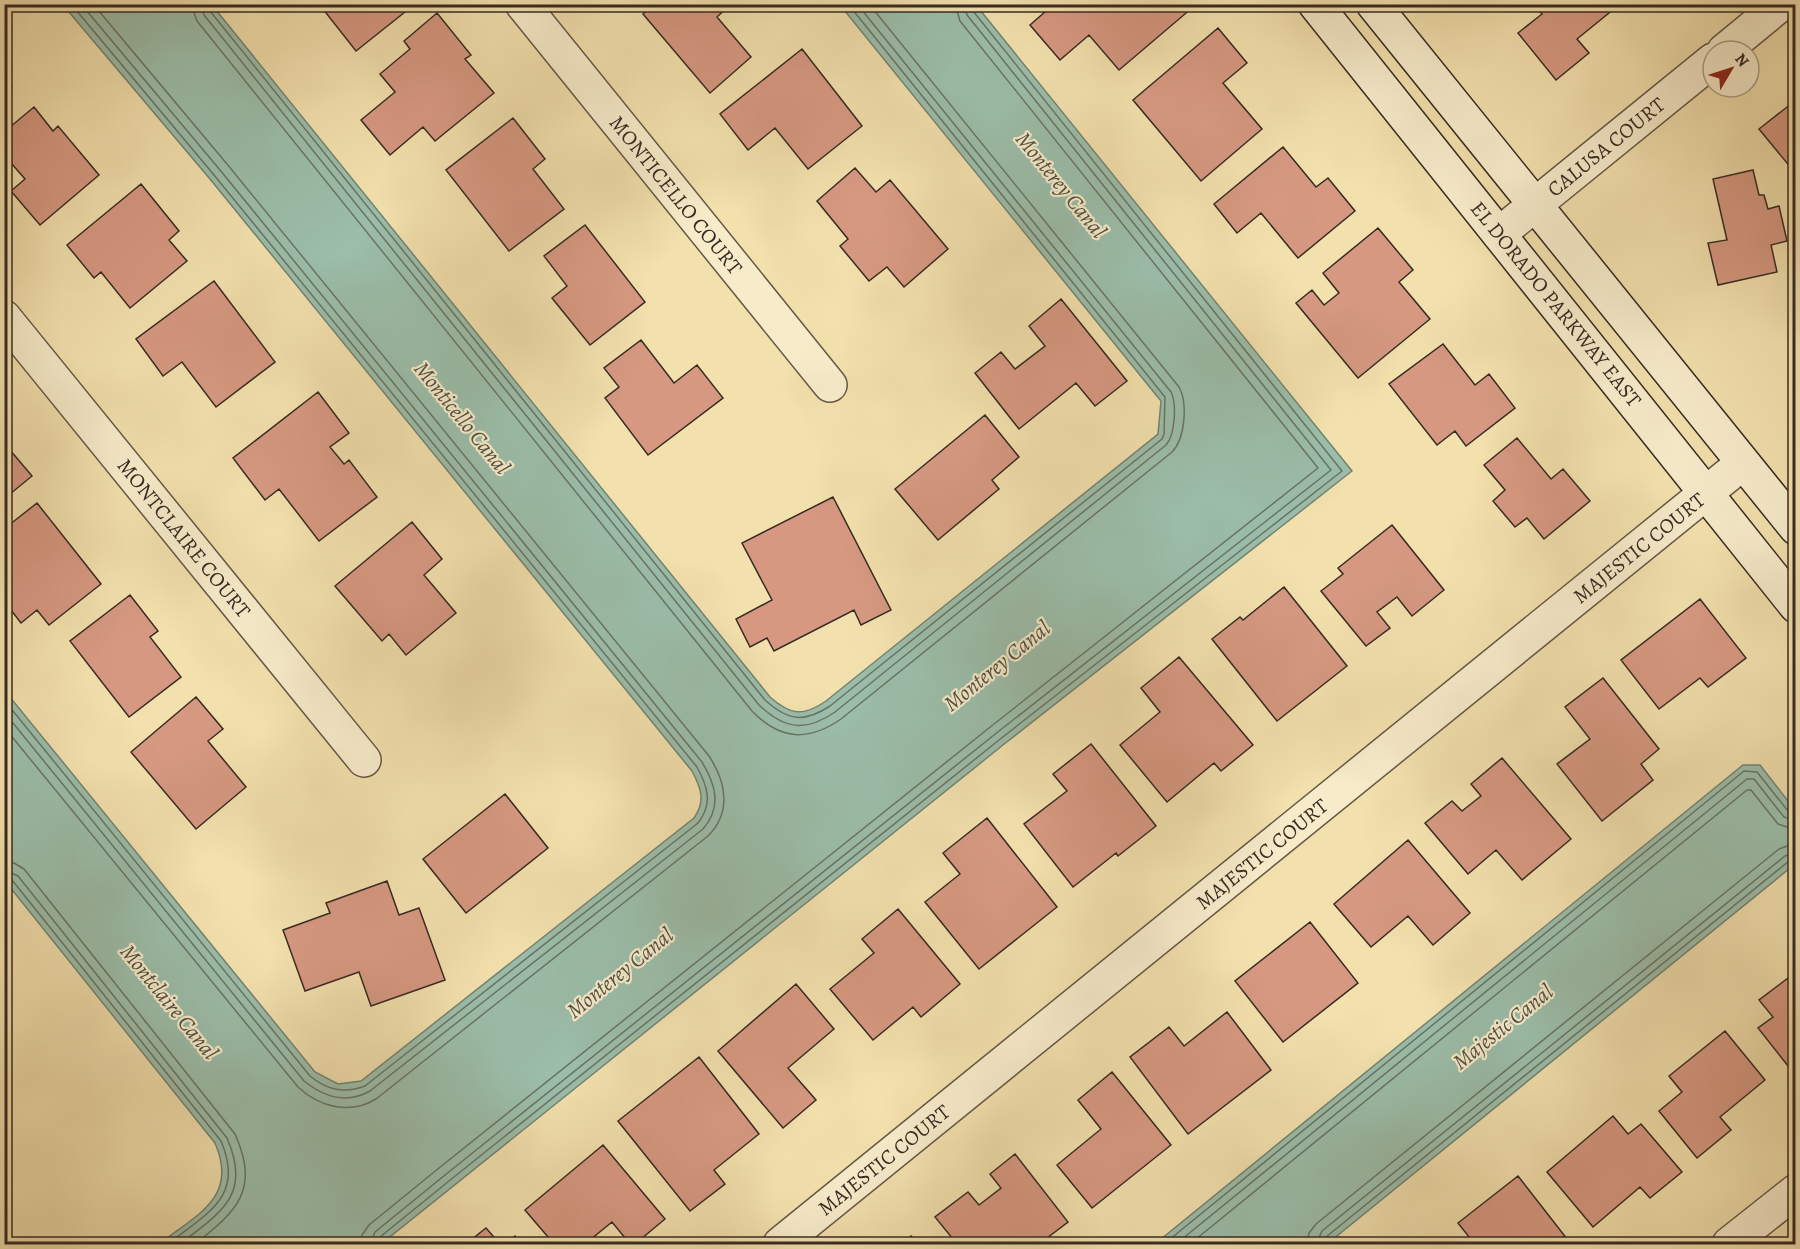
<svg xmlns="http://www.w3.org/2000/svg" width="1800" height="1249" font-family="Alegreya,serif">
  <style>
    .water { fill: #9bbda9; stroke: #738373; stroke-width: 1.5 }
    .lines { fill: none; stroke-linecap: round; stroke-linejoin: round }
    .shore { stroke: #687466; stroke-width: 1.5 }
    .building { fill: #d69881; stroke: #362b23; stroke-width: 1.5 }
    .street-casing { stroke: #655846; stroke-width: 36 }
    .secondary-casing { stroke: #362b23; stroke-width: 36 }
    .street { stroke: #f7ebca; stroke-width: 33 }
    .secondary { stroke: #f7ebca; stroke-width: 33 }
    .labels { text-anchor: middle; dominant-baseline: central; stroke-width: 4.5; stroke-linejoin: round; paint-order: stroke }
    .street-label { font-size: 21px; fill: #362b23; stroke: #f7ebca }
    .water-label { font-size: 22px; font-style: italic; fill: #4f5044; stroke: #f7ebca }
  </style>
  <rect width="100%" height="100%" fill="#f2e0ad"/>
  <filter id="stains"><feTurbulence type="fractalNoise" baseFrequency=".00333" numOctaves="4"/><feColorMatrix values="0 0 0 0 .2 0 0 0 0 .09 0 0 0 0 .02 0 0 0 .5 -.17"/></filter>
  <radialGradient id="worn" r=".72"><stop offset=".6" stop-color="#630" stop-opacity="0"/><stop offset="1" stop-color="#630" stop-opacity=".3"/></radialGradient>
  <path class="water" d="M 63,5 L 212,5 L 770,697 C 790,715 803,717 826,701 L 1158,434 L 1161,401 L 840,5 L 976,5 L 1352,471 L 1003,745 L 381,1244 L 159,1244 C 196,1215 239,1198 215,1143 L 5,881 L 5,691 L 315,1072 L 338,1084 L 361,1081 L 694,818 C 706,801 701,788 692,771 L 210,179 Z
    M 1743,765 L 1760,765 L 1795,810 L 1795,864 L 1327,1244 L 1155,1244 Z"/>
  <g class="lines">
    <path class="shore" d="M 191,4 L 197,21 L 752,711 C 780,740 808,742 841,719 L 1172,452 C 1185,439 1188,403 1179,387 L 869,4
      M 201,4 L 204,15 L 759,705 C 785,730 806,732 835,712 L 1166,445 C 1175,435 1177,404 1171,392 L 857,4
      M 208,4 L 210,11 L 765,700 C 788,721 804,723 830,706 L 1162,439 L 1164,434 L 1165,397 L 848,4
      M 4,700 L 310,1076 C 327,1090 344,1094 365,1086 L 698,823 C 713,804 708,787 697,767 L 214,175 L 71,4
      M 4,712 L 304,1081 C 324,1097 347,1104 370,1091 L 703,829 C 722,807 716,785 702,762 L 220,170 L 81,4
      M 4,727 L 298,1087 C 319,1107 350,1115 376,1099 L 708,836 C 732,812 726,782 709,756 L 227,164 L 93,4
      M 4,861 L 14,863 L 24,869 L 235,1134 C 260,1190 237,1211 195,1244
      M 4,870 L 18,876 L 227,1138 C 252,1195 221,1212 180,1244
      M 4,878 L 12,880 L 221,1141 C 245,1197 207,1213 168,1244
      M 361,1244 L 362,1235 L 369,1225 L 439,1168 L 989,728 L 1318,468 L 960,21 L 955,4
      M 370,1244 L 375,1232 L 445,1175 L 994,735 L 1331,470 L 967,15 L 964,4
      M 378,1244 L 380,1237 L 449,1181 L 999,740 L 1342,471 L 973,11 L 971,4
      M 1164,1244 L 1744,771 L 1757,772 L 1788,811 L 1796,813
      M 1176,1244 L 1747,779 L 1754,779 L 1784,817 L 1796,821
      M 1190,1244 L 1747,790 L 1751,790 L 1778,824 L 1796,830
      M 1307,1244 L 1309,1233 L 1316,1224 L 1779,849 L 1796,843
      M 1316,1244 L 1322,1231 L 1785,856 L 1796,852
      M 1324,1244 L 1326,1237 L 1789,861 L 1796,860"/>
  </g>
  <path class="building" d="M 319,4 L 415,4 L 356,51 Z
    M 654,4 L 731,4 L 717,17 L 751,57 L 710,93 L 643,14 Z
    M 1054,4 L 1189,4 L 1192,8 L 1119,70 L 1089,35 L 1060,60 L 1030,25 Z
    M 1534,4 L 1620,4 L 1577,39 L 1589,53 L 1556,80 L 1518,33 L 1542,14 Z
    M 437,13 L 471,55 L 465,59 L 494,93 L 435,141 L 423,127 L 390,155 L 361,120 L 395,92 L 380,74 L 410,49 L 404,41 Z
    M 1218,28 L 1247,63 L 1223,83 L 1262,129 L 1201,181 L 1133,100 Z
    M 802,49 L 862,126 L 808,169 L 775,128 L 748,150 L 720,114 Z
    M 4,79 L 12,88 L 4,94 Z
    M 1796,100 L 1796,174 L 1759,129 Z
    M 34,107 L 53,131 L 58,126 L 99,175 L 40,225 L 11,191 L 25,179 L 4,155 L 4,132 Z
    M 513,118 L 545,159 L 533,169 L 564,209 L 509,251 L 446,170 Z
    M 1283,147 L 1316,187 L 1328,178 L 1355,211 L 1298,258 L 1261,213 L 1237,233 L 1214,204 Z
    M 855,168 L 876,192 L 890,180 L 948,249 L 904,287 L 887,267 L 869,281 L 840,246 L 848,239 L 817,201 Z
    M 1753,170 L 1759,195 L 1764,195 L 1768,209 L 1779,206 L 1787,241 L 1771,245 L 1777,272 L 1718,285 L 1708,243 L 1727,240 L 1713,179 Z
    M 141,184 L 179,231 L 169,240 L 187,261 L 130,308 L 101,272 L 94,278 L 67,245 Z
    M 585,225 L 645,302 L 590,345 L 552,298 L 567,286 L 544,256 Z
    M 1378,228 L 1413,270 L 1399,282 L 1430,319 L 1358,378 L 1296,303 L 1312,290 L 1324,305 L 1339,293 L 1323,273 Z
    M 214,281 L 275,362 L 216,407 L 182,362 L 163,376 L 136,339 Z
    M 1061,299 L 1127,381 L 1095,406 L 1076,383 L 1019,429 L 975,373 L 1001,352 L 1015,369 L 1045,346 L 1029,326 Z
    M 641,340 L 674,383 L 697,365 L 723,398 L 648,455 L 605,398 L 619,387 L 604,368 Z
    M 1443,344 L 1475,385 L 1489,374 L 1515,408 L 1466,446 L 1455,431 L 1437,445 L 1389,384 Z
    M 318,392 L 349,433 L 330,447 L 344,464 L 349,460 L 377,497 L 319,541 L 279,489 L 265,500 L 233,458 Z
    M 985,415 L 1019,457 L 992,480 L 999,489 L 938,540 L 895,489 Z
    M 1517,438 L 1551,479 L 1563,469 L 1590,501 L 1544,539 L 1527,518 L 1515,527 L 1493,501 L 1505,490 L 1484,465 Z
    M 4,443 L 32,476 L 4,499 Z
    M 833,497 L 891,610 L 861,625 L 854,610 L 774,651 L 767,638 L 750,647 L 736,619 L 772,600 L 742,543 Z
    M 37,503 L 101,584 L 49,625 L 37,610 L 21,623 L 11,610 L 4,615 L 4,529 Z
    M 412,522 L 442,559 L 424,575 L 456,613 L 406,655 L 389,634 L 382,641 L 335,586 Z
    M 1392,525 L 1444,590 L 1412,616 L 1397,597 L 1377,612 L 1390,628 L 1366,646 L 1321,591 L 1343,574 L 1338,568 Z
    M 1284,587 L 1347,666 L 1277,721 L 1212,639 L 1240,617 L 1243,620 Z
    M 130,595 L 158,631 L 150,637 L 181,677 L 129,717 L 70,641 Z
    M 1700,599 L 1746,658 L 1708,687 L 1700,678 L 1659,709 L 1621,660 Z
    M 1179,657 L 1253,745 L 1221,771 L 1214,763 L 1167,802 L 1120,745 L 1160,712 L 1141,688 Z
    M 1603,678 L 1659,749 L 1641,764 L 1653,780 L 1602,821 L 1557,764 L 1590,739 L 1565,707 Z
    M 196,697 L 223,729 L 208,741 L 246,787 L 196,829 L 131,752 Z
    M 1091,744 L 1156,826 L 1118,856 L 1116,853 L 1073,887 L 1024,824 L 1067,791 L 1053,774 Z
    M 1502,758 L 1571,839 L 1522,880 L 1496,850 L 1468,874 L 1425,823 L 1452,801 L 1462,811 L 1481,796 L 1471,784 Z
    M 505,794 L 548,848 L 466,913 L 423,859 Z
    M 987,818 L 1057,907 L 979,969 L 925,902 L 960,874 L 943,853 Z
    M 1408,840 L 1470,913 L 1433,945 L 1408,916 L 1371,947 L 1334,904 Z
    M 387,881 L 399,915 L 419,908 L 445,980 L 371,1006 L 359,972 L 305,991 L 283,930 L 330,913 L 326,903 Z
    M 898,909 L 960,984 L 921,1017 L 913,1007 L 873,1040 L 830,989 L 874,953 L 862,939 Z
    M 1310,922 L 1358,983 L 1283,1042 L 1235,981 Z
    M 1796,972 L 1796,1076 L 1758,1028 L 1773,1017 L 1759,1000 Z
    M 796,984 L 834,1029 L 788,1068 L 816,1100 L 783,1128 L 718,1051 Z
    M 1227,1012 L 1271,1070 L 1188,1134 L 1130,1057 L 1169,1027 L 1184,1046 Z
    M 1725,1031 L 1765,1080 L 1720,1117 L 1731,1130 L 1697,1158 L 1659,1111 L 1682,1092 L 1669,1076 Z
    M 699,1057 L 759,1134 L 714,1170 L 725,1184 L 690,1211 L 618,1121 Z
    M 1112,1072 L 1171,1145 L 1092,1208 L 1057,1165 L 1101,1129 L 1078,1100 Z
    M 1613,1116 L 1628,1134 L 1641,1124 L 1682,1172 L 1650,1198 L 1640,1187 L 1593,1227 L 1547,1172 Z
    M 603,1145 L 665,1219 L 635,1244 L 630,1244 L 612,1222 L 585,1244 L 554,1244 L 525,1210 Z
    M 1015,1154 L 1068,1222 L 1039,1244 L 957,1244 L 935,1217 L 968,1192 L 979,1205 L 1001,1188 L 990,1174 Z
    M 1518,1176 L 1571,1244 L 1461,1244 L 1470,1238 L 1458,1223 Z
    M 486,1228 L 500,1244 L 466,1244 Z
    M 4,1232 L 15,1244 L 4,1244 Z
    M 515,1236 L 522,1244 L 505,1244 Z
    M 911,1236 L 919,1244 L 901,1244 Z"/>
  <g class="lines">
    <defs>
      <path id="street" d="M 522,4 L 830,385
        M 1724,51 L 1781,4
        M 1499,234 L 1713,60
        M 4,317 L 364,760
        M 780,1244 L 1743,463
        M 1729,1244 L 1796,1191"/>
      <path id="secondary" d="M 1315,4 L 1796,606
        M 1373,4 L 1796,528"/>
    </defs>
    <use href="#street" class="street-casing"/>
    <use href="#secondary" class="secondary-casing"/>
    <use href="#street" class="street"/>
    <use href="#secondary" class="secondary"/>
  </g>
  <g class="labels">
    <g class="street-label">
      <text transform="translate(1606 147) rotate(-39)">CALUSA COURT</text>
      <text transform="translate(676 195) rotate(51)">MONTICELLO COURT</text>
      <text transform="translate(1556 304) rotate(51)">EL DORADO PARKWAY EAST</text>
      <text transform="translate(184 538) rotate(51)">MONTCLAIRE COURT</text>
      <text transform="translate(1639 548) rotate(-39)">MAJESTIC COURT</text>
      <text transform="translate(1262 854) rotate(-39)">MAJESTIC COURT</text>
      <text transform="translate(884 1160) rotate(-39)">MAJESTIC COURT</text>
    </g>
    <g class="water-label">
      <text transform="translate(1061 185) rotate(51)">Monterey Canal</text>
      <text transform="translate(462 418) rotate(51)">Monticello Canal</text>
      <text transform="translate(997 666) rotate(-39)">Monterey Canal</text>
      <text transform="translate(620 973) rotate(-39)">Monterey Canal</text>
      <text transform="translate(169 1002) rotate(51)">Montclaire Canal</text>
      <text transform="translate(1503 1027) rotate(-39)">Majestic Canal</text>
    </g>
  </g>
  <rect width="1800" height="1249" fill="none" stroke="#f2e0ad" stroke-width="24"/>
  <rect x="6" y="6" width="1788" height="1237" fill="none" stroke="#362b23" stroke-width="3"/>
  <rect x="12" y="12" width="1776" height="1225" fill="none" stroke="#362b23" stroke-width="1.5"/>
  <g transform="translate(1731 69) rotate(51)"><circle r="28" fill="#f7ebca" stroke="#aa9e87" stroke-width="1.5"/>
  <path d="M0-4.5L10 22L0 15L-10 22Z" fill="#8f2418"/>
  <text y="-9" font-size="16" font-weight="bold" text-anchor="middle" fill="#362b23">N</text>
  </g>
  <rect width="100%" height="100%" filter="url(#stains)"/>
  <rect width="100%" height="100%" fill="url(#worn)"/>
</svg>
